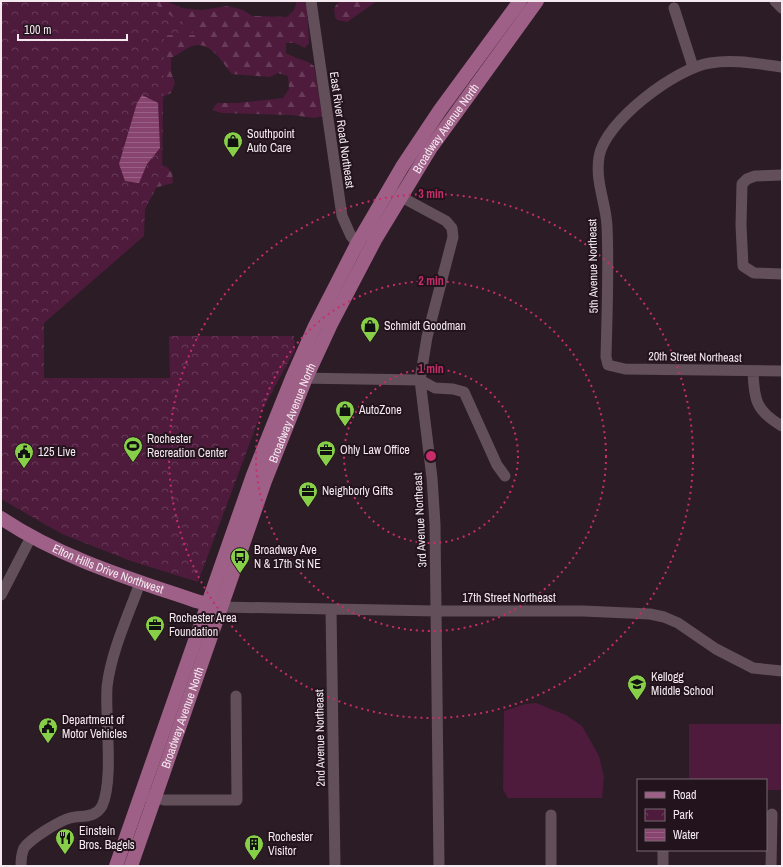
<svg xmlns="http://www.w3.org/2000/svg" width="783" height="867" font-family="'Archivo Narrow',sans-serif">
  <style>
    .forest { fill: url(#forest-firs) }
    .park { fill: url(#park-crowns) }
    .pitch { fill: #4e1b3d }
    .water { fill: url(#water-rules) }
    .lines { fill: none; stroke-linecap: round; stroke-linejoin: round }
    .minor { stroke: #624f5a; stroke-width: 11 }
    .major { stroke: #9f6088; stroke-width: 14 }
    .ring { fill: none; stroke: #c72d6a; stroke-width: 2; stroke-dasharray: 2 4 }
    .labels { text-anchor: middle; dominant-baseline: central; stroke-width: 4; stroke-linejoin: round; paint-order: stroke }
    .street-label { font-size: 12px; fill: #f5e9f0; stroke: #22131c }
    .poi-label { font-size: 12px; fill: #f5e9f0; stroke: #22131c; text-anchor: start }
    .centre { fill: #c72d6a; stroke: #22131c; stroke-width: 2 }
    .ring-label { font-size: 12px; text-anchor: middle; font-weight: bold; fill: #c72d6a; stroke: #22131c; stroke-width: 4; stroke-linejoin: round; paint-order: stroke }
  </style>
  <defs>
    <pattern id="forest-firs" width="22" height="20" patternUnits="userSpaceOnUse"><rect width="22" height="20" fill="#4e1b3d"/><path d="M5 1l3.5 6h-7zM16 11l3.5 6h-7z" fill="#683c59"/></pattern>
    <pattern id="park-crowns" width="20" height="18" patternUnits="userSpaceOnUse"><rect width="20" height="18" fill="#4e1b3d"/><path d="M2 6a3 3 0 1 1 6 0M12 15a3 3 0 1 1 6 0" fill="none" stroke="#683c59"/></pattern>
    <pattern id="water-rules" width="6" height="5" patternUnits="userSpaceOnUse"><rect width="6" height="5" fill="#87446f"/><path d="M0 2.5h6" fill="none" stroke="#995f84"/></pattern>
  </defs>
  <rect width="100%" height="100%" fill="#2c1c26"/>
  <path class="forest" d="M 111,1 L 166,1 L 182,8 L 201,10 L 228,6 L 243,10 L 252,16 L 287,17 L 294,10 L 297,1 L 304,1 L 307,7 L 309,43 L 305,48 L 295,43 L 286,43 L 286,53 C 296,59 305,59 314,66 L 322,116 L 315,118 L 291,115 L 222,113 L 212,110 L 217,103 L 237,103 L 283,98 L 289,89 L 288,76 L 278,73 L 270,77 L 232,74 C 222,62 210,40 192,46 C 186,48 178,55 171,58 L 171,72 L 175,83 L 171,93 L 161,98 Z
    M 339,1 L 377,1 L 347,22 L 337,20 L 335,17 L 334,8 Z
    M 154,162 L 167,167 L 172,173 L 173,183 L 150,189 Z"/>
  <path class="park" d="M 1,1 L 151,1 L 197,35 L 164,35 L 162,177 L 145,209 L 144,236 L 44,323 L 44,378 L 170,378 L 169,336 L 294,336 L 295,350 L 262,410 L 198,582 L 131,561 L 62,534 L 1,499 Z"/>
  <path class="pitch" d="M 536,703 L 566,715 L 582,726 L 599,756 L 604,777 L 602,798 L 508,798 L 503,790 L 504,711 L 525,704 Z
    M 689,724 L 782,724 L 782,790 L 766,790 L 766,780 L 689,780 Z"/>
  <path class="water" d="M 142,95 L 158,103 L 160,148 L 147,164 L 139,183 L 125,181 L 119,164 L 137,103 Z"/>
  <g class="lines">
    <path class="minor" d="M 311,1 L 342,216 L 351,236 L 361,248
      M 775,1 L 782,8
      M 674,8 L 693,67
      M 782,67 C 758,64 734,59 710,63 C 676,68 604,122 599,157 C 595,182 606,203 607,226 C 609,270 607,313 606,357 L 608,365 L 625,369 L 782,371
      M 782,175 L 755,176 L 747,179 L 742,184 L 741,225 L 743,266 L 754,273 L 782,274
      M 394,193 L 446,221 L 452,228 L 453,237 L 427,337 L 420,380 L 432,478 L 435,524 L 439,866
      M 753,371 C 754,400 756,411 782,426
      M 299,378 L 420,380 L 435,388 L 453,389 L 464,392 L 497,465 L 505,476
      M 1,595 L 31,537
      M 221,607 L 436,611 L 583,611 L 650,614 L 664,617 L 678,623 L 716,649 L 753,668 L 782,671
      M 331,609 L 335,866
      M 147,796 L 164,800 L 237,800 L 236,696
      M 551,815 L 551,866
      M 663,850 L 663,866
      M 21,866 C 21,860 21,854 24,848 C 30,839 59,821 70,818 C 81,815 95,819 102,806 C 114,780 105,718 107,687 C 111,652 128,616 140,583
      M 771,866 L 772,814"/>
    <g class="major">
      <path id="s1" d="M 1,518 C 61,558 128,578 196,601 L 215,606"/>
      <path d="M 116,866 L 253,475 L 292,378 L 314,328 L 357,244 L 402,167 L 440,110 L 520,1"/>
      <path id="s2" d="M 131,866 L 265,481 L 306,378 L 331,324 L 376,238 L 430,149 L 537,1"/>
    </g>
  </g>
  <g class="ring">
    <circle cx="431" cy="456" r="87"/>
    <circle cx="431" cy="456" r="175"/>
    <circle cx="431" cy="456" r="262"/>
  </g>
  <defs>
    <symbol id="shop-pin" viewBox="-11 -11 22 30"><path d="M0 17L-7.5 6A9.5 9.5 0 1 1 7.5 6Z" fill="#88cf49" stroke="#22131c"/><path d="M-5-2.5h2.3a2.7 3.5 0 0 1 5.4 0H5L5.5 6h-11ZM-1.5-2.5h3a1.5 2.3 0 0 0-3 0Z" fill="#111"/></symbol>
    <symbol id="stadium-pin" viewBox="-11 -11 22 30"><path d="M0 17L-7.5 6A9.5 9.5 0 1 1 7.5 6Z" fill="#88cf49" stroke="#22131c"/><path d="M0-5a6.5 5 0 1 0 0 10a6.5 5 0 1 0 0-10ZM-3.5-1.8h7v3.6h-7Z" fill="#111"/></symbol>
    <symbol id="office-pin" viewBox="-11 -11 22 30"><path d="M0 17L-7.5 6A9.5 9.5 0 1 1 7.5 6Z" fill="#88cf49" stroke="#22131c"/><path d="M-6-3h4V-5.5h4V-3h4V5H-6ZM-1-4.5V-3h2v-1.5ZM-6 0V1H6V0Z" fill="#111"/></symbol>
    <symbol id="civic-pin" viewBox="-11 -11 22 30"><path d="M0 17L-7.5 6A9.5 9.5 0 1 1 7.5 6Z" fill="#88cf49" stroke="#22131c"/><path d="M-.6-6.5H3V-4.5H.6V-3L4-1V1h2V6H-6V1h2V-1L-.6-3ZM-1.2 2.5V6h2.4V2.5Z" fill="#111"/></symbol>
    <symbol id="bus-pin" viewBox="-11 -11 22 30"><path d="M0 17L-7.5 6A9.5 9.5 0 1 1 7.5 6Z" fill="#88cf49" stroke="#22131c"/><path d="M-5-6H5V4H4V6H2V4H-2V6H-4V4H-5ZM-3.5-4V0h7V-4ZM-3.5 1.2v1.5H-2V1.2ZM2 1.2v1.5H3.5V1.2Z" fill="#111"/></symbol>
    <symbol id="school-pin" viewBox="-11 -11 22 30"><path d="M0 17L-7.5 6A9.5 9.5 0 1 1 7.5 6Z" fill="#88cf49" stroke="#22131c"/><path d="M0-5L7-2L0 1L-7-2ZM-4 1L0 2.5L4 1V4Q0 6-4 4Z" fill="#111"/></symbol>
    <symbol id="restaurant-pin" viewBox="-11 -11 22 30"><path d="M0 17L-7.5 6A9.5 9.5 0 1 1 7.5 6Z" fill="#88cf49" stroke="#22131c"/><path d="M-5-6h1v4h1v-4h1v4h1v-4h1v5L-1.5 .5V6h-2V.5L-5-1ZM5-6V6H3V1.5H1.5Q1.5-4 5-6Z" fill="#111"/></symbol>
    <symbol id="building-pin" viewBox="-11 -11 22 30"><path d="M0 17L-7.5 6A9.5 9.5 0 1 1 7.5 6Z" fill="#88cf49" stroke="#22131c"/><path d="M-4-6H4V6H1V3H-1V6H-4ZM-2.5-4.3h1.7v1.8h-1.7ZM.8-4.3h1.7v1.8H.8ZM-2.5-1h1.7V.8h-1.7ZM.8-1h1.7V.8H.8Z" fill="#111"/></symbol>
  </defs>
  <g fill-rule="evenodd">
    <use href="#shop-pin" x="222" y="130" width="22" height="30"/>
    <use href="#shop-pin" x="359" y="315" width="22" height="30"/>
    <use href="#shop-pin" x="334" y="399" width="22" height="30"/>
    <use href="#stadium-pin" x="122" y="435" width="22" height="30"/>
    <use href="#office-pin" x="315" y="439" width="22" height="30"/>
    <use href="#civic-pin" x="13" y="441" width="22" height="30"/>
    <use href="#office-pin" x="297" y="480" width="22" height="30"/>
    <use href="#bus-pin" x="229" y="546" width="22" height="30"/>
    <use href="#office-pin" x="144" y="614" width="22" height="30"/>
    <use href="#school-pin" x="626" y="673" width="22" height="30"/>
    <use href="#civic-pin" x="37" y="716" width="22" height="30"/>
    <use href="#restaurant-pin" x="54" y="827" width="22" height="30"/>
    <use href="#building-pin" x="243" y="833" width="22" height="30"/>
  </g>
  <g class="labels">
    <g class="street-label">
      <text stroke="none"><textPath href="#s2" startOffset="805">Broadway Avenue North</textPath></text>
      <text transform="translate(342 130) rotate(82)">East River Road Northeast</text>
      <text transform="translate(593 266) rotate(-91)">5th Avenue Northeast</text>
      <text transform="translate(695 357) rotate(1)">20th Street Northeast</text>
      <text stroke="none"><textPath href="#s2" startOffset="481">Broadway Avenue North</textPath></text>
      <text transform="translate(420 520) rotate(-93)">3rd Avenue Northeast</text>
      <text stroke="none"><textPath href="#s1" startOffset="119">Elton Hills Drive Northwest</textPath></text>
      <text x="509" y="598">17th Street Northeast</text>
      <text stroke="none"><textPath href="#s2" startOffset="157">Broadway Avenue North</textPath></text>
      <text transform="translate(320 738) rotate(-91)">2nd Avenue Northeast</text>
    </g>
    <g class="poi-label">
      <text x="247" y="134">Southpoint<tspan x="247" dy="14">Auto Care</tspan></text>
      <text x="384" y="326">Schmidt Goodman</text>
      <text x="359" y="410">AutoZone</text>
      <text x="147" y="439">Rochester<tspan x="147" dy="14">Recreation Center</tspan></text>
      <text x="340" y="450">Ohly Law Office</text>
      <text x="38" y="452">125 Live</text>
      <text x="322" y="491">Neighborly Gifts</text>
      <text x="254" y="550">Broadway Ave<tspan x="254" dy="14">N &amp; 17th St NE</tspan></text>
      <text x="169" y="618">Rochester Area<tspan x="169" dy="14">Foundation</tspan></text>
      <text x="651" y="677">Kellogg<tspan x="651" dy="14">Middle School</tspan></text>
      <text x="62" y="720">Department of<tspan x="62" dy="14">Motor Vehicles</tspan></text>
      <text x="79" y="831">Einstein<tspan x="79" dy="14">Bros. Bagels</tspan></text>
      <text x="268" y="837">Rochester<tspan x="268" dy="14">Visitor</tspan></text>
    </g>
  </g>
  <circle cx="431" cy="456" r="6" class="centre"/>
  <g class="ring-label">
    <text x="431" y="198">3 min</text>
    <text x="431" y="285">2 min</text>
    <text x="431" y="373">1 min</text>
  </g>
  <rect width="783" height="867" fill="none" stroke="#f5e9f0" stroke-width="4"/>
  <rect x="637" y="779" width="130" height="72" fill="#22131c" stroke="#766971"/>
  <rect x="645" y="792" width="20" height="6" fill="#9f6088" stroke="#766971"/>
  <text x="673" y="799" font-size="12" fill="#f5e9f0">Road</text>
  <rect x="645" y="809" width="20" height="12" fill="url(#park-crowns)" stroke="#766971"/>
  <text x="673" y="819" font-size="12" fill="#f5e9f0">Park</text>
  <rect x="645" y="829" width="20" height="12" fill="url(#water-rules)" stroke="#766971"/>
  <text x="673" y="839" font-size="12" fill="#f5e9f0">Water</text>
  <path d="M18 34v6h109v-6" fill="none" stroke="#f5e9f0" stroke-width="2"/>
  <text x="24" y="34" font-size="12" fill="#f5e9f0" stroke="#22131c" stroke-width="3" paint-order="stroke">100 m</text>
</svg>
